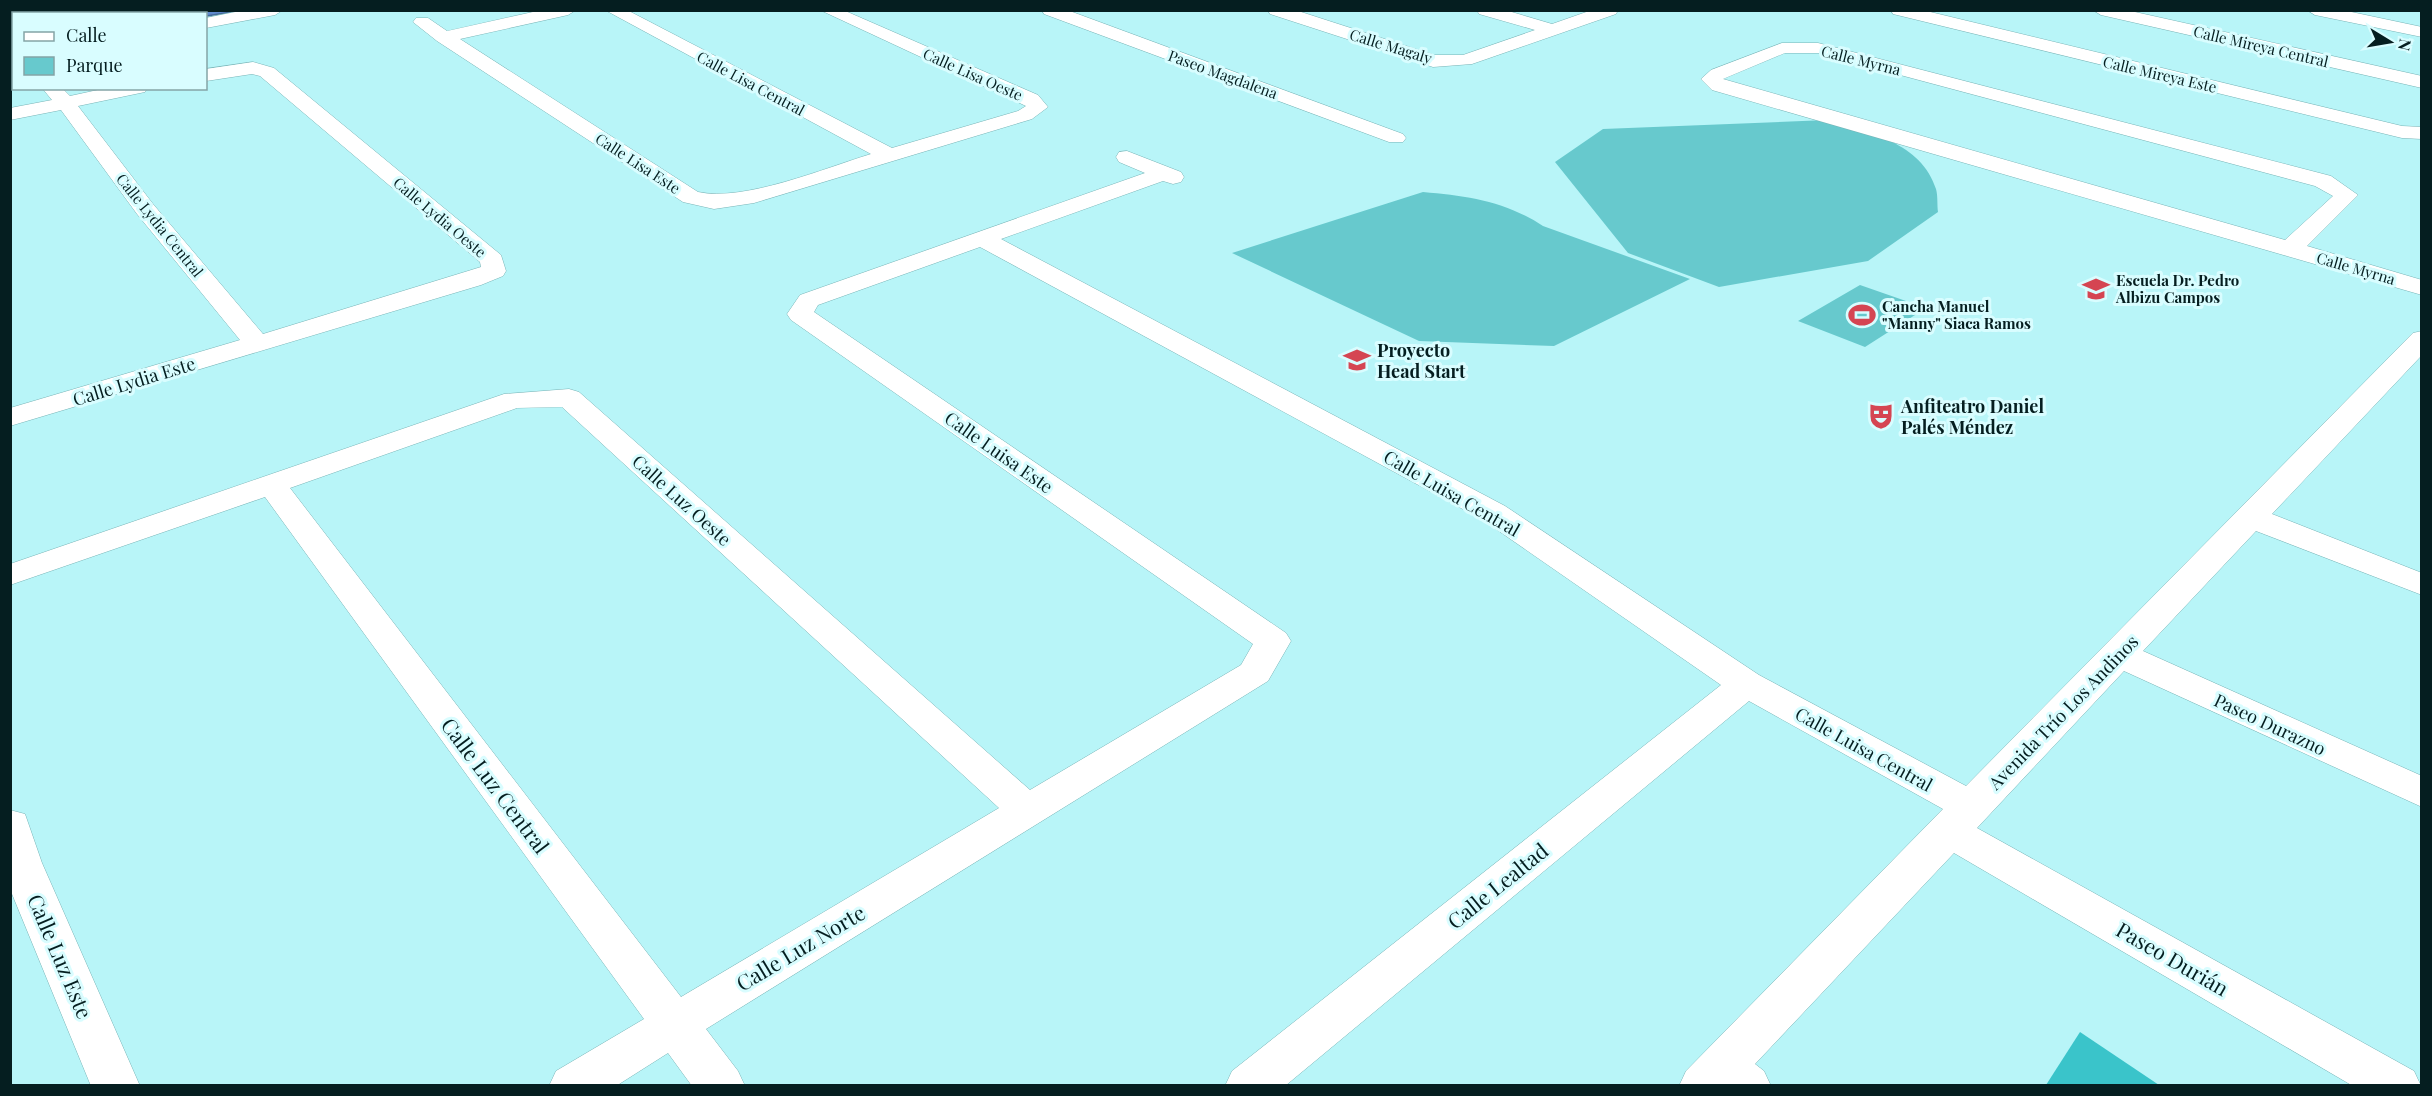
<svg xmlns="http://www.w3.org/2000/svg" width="2432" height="1096" font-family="'Playfair Display',serif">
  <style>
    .green { fill: #67c9cd }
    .forest { fill: #3ac4ca }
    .water { fill: #608bcf; stroke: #456a9a; stroke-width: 1.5 }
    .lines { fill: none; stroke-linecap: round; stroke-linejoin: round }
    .minor-casing { stroke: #79b4b7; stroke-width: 1 }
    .minor { fill: #fff; fill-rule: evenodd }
    .labels { text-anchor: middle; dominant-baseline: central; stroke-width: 6; stroke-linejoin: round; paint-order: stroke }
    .far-street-label { font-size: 15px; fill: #051e20; stroke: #d9fdff }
    .far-poi-label { font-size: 15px; font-weight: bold; fill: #051e20; stroke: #d9fdff; text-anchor: start }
    .poi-label { font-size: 18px; font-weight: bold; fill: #051e20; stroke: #d9fdff; text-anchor: start }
    .street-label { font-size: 18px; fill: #051e20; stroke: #d9fdff }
    .near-street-label { font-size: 21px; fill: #051e20; stroke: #d9fdff }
  </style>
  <rect width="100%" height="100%" fill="#b8f5f8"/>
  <path class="green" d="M 1827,120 C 1867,131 1922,143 1936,189 C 1938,196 1937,205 1938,212 L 1868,261 L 1719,287 L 1628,253 L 1555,162 L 1603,129 Z
    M 1423,192 C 1467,196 1505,201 1543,226 L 1690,279 L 1554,346 L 1419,341 L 1232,253 Z
    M 1860,285 L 1926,308 L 1865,347 L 1798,321 Z"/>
  <path class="forest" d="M 2080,1032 L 2159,1085 L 2046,1085 Z"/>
  <path class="water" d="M 102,11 L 102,10 L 238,11 L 206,16 L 206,14 L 85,13 Z"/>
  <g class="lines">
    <defs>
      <path id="minor" d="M 10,10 L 21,10 L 10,16 Z
        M 245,10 L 283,10 L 275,15 L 206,28 L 206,18 Z
        M 542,10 L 576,10 L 568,15 L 460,39 L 698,192 C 744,202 825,168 871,154 L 605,10 L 627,10 L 892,148 L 1018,111 L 1026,106 L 820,10 L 843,10 L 1038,95 L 1048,107 L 1032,119 L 754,203 L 714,209 L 683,202 L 437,41 L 413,22 L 416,18 L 428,18 L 447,31 Z
        M 1042,10 L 1067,10 L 1403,134 L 1406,138 L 1403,142 L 1389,142 L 1044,14 Z
        M 1268,10 L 1295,10 L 1434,55 L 1463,55 L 1535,30 L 1479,14 L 1477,10 L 1505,10 L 1552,24 L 1592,10 L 1618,10 L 1616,14 L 1472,64 L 1433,67 L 1270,14 Z
        M 1891,10 L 1922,10 L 2402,126 L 2422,127 L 2422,139 L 2402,138 L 1893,14 Z
        M 2093,10 L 2126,10 L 2422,76 L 2422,88 L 2101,15 Z
        M 2307,10 L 2342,10 L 2422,27 L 2422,37 L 2315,15 Z
        M 1782,43 L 1818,43 L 2331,176 L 2358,195 L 2307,246 L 2422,280 L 2422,295 L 1712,90 L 1701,79 L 1711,70 ZM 1785,53 L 1818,53 L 2315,186 L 2333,196 L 2285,240 L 1723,79 Z
        M 10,53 L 14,53 L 14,65 L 10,65 Z
        M 253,62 L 274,68 L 501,255 L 506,271 L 503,276 L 481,285 L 10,426 L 10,408 L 240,340 L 137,214 L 61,110 L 10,120 L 10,108 L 52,100 L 42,88 L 62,88 L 70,96 L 107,88 L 147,88 L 145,92 L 78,106 L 153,204 L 263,334 L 481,267 L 480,262 L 260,76 L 252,74 L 206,81 L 206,69 Z
        M 1127,151 L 1181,172 L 1184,177 L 1181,182 L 1173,184 L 1163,181 L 1001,239 L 1505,506 L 1759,675 L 1966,786 L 2413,333 L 2422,331 L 2422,355 L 2272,514 L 2422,573 L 2422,595 L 2256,531 L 2143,651 L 2422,776 L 2422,807 L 2124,671 L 1977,828 L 2414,1071 L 2421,1086 L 2353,1086 L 1954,853 L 1755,1064 L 1764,1071 L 1771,1086 L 1679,1086 L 1686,1071 L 1943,809 L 1749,701 L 1285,1086 L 1225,1086 L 1232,1071 L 1721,685 L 1483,520 L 980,247 L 818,305 L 814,312 L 1286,633 L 1291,641 L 1268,681 L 706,1029 L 738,1071 L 745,1086 L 692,1086 L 668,1053 L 616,1086 L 549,1086 L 556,1071 L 644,1019 L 265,497 L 10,585 L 10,564 L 504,394 L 569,389 L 579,392 L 1030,790 L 1241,665 L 1253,644 L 791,320 L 787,314 L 800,295 L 1145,173 L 1119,162 L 1116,157 L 1119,152 ZM 562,407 L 999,808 L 681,997 L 290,488 L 517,408 Z
        M 10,810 L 25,814 L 42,863 L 140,1086 L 91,1086 L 10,889 Z"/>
    </defs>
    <use href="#minor" class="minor-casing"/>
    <use href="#minor" class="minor"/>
  </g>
  <defs>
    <symbol id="school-bare" viewBox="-9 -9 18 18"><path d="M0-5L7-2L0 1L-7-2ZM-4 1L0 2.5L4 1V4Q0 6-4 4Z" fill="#d54552" stroke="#d9fdff" stroke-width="2.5" paint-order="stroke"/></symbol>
    <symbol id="stadium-bare" viewBox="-9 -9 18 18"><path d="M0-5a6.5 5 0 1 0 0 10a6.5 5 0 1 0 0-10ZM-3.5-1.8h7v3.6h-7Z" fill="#d54552" stroke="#d9fdff" stroke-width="2.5" paint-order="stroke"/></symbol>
    <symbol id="theatre-bare" viewBox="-9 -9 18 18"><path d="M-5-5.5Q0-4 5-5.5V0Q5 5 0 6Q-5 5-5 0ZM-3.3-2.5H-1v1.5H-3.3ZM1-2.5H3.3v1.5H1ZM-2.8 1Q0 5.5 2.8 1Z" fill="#d54552" stroke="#d9fdff" stroke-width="2.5" paint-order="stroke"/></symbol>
  </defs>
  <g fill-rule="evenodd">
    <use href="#school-bare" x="2077" y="270" width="38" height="38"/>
    <use href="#stadium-bare" x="1843" y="296" width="38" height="38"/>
    <use href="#school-bare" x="1338" y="341" width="38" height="38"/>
    <use href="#theatre-bare" x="1862" y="397" width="38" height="38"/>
  </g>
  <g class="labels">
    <g class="far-street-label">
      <text transform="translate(1391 46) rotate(17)">Calle Magaly</text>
      <text transform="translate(2261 46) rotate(13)">Calle Mireya Central</text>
      <text transform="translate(1861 60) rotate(14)">Calle Myrna</text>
      <text transform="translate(973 74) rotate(24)">Calle Lisa Oeste</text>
      <text transform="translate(1223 74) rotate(20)">Paseo Magdalena</text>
      <text transform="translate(2160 74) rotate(13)">Calle Mireya Este</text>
      <text transform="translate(751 83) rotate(28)">Calle Lisa Central</text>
      <text transform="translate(638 163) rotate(33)">Calle Lisa Este</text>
      <text transform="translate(440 217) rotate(40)">Calle Lydia Oeste</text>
      <text transform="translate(160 225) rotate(51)">Calle Lydia Central</text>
      <text transform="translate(2356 268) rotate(16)">Calle Myrna</text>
    </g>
    <g class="far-poi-label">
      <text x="2116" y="280">Escuela Dr. Pedro<tspan x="2116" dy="17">Albizu Campos</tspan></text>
      <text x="1882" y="306">Cancha Manuel<tspan x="1882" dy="17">"Manny" Siaca Ramos</tspan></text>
    </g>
    <g class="poi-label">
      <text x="1377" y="350">Proyecto<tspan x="1377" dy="21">Head Start</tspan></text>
      <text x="1901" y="406">Anfiteatro Daniel<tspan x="1901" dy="21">Palés Méndez</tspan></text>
    </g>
    <g class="street-label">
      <text transform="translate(134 381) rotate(-17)">Calle Lydia Este</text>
      <text transform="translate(999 452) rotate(35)">Calle Luisa Este</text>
      <text transform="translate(1452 493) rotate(30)">Calle Luisa Central</text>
      <text transform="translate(682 500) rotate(42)">Calle Luz Oeste</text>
      <text transform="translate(2063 712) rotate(-46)">Avenida Trío Los Andinos</text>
      <text transform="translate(2270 724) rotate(25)">Paseo Durazno</text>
      <text transform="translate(1864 749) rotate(29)">Calle Luisa Central</text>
    </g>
    <g class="near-street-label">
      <text transform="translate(496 785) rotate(53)">Calle Luz Central</text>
      <text transform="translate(1497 885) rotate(-39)">Calle Lealtad</text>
      <text transform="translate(800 947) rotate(-31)">Calle Luz Norte</text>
      <text transform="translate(61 956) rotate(67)">Calle Luz Este</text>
      <text transform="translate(2173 958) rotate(30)">Paseo Durián</text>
    </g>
  </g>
  <rect width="2432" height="1096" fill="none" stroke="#051e20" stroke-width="24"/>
  <rect x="12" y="12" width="195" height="78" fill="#d9fdff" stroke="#84a4a6" stroke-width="1.5"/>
  <rect x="24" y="32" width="30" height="9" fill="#ffffff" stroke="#84a4a6" stroke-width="1.5"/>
  <text x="66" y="42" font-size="18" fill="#051e20">Calle</text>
  <rect x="24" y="57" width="30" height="18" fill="#67c9cd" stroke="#84a4a6" stroke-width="1.5"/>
  <text x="66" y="72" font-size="18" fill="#051e20">Parque</text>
  <g transform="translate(2390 42) rotate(101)" stroke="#d9fdff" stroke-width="4.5" paint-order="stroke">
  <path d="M0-4.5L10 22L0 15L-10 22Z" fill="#051e20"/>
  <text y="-9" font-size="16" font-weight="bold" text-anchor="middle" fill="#051e20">N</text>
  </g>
</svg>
